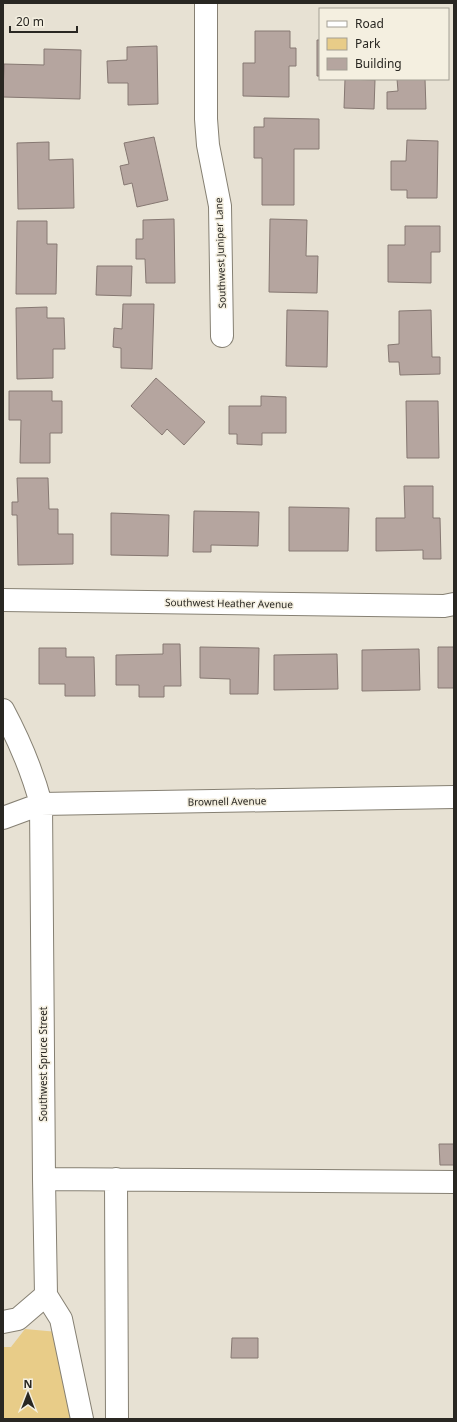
<svg xmlns="http://www.w3.org/2000/svg" width="457" height="1422" font-family="'Noto Sans',sans-serif">
  <style>
    .green { fill: #e8cc88 }
    .building { fill: #b5a59f; stroke: #867872 }
    .lines { fill: none; stroke-linecap: round; stroke-linejoin: round }
    .minor-casing { stroke: #868073; stroke-width: 24 }
    .minor { stroke: #fff; stroke-width: 22 }
    .labels { text-anchor: middle; dominant-baseline: central; stroke-width: 3; stroke-linejoin: round; paint-order: stroke }
    .street-label { font-size: 10px; fill: #292722; stroke: #f4efe0 }
  </style>
  <rect width="100%" height="100%" fill="#e7e1d3"/>
  <path class="green" d="M 25,1329 L 58,1332 L 74,1419 L 3,1419 L 3,1347 L 11,1347 Z"/>
  <path class="building" d="M 255,31 L 290,31 L 290,48 L 296,48 L 296,66 L 289,66 L 289,97 L 243,96 L 243,63 L 255,63 Z
    M 317,40 L 320,40 L 320,76 L 317,76 Z
    M 157,46 L 158,104 L 128,105 L 128,83 L 108,83 L 107,61 L 127,60 L 127,47 Z
    M 44,49 L 81,50 L 80,99 L 3,97 L 4,64 L 44,65 Z
    M 345,79 L 375,80 L 374,109 L 344,108 Z
    M 397,79 L 425,79 L 426,109 L 387,109 L 387,92 L 398,91 Z
    M 264,118 L 319,119 L 319,149 L 294,149 L 294,205 L 262,205 L 262,158 L 254,158 L 254,127 L 264,127 Z
    M 154,137 L 168,200 L 137,207 L 132,183 L 124,185 L 120,166 L 129,164 L 124,143 Z
    M 407,140 L 438,141 L 437,198 L 407,198 L 407,190 L 391,190 L 391,161 L 406,161 Z
    M 49,142 L 49,160 L 73,159 L 74,208 L 18,209 L 17,143 Z
    M 174,219 L 175,283 L 146,283 L 145,259 L 136,259 L 136,239 L 143,239 L 143,220 Z
    M 270,219 L 307,220 L 306,256 L 318,256 L 317,293 L 269,292 Z
    M 17,221 L 47,221 L 47,244 L 57,244 L 56,294 L 16,294 Z
    M 405,226 L 440,226 L 440,252 L 431,252 L 431,283 L 388,282 L 388,245 L 405,245 Z
    M 97,266 L 132,266 L 131,296 L 96,295 Z
    M 123,304 L 154,304 L 152,369 L 121,368 L 121,348 L 113,347 L 114,328 L 122,329 Z
    M 47,307 L 47,318 L 64,318 L 65,349 L 53,349 L 53,378 L 17,379 L 16,308 Z
    M 287,310 L 328,311 L 327,367 L 286,366 Z
    M 431,310 L 432,357 L 440,357 L 440,374 L 400,375 L 399,362 L 389,362 L 388,345 L 399,344 L 399,311 Z
    M 156,378 L 205,422 L 184,445 L 167,429 L 162,435 L 131,406 Z
    M 9,391 L 52,391 L 52,401 L 62,401 L 62,433 L 50,433 L 50,463 L 20,463 L 21,420 L 9,420 Z
    M 261,396 L 286,397 L 286,433 L 262,433 L 262,445 L 237,444 L 237,434 L 229,434 L 229,406 L 261,406 Z
    M 406,401 L 438,401 L 439,458 L 407,458 Z
    M 17,478 L 48,478 L 49,509 L 58,509 L 58,534 L 73,534 L 73,564 L 18,565 L 17,515 L 12,515 L 12,502 L 18,502 Z
    M 404,486 L 433,486 L 433,518 L 440,518 L 441,559 L 423,559 L 423,550 L 376,551 L 376,518 L 405,518 Z
    M 289,507 L 349,508 L 348,551 L 289,551 Z
    M 194,511 L 259,512 L 258,546 L 211,545 L 211,552 L 193,552 Z
    M 111,513 L 169,515 L 168,556 L 111,555 Z
    M 163,644 L 180,644 L 181,686 L 164,686 L 164,697 L 139,697 L 139,685 L 116,685 L 116,655 L 163,654 Z
    M 200,647 L 259,648 L 258,694 L 230,694 L 230,679 L 200,678 Z
    M 438,647 L 454,647 L 454,688 L 438,688 Z
    M 39,648 L 66,648 L 66,657 L 94,657 L 95,696 L 65,696 L 65,684 L 39,684 Z
    M 419,649 L 420,690 L 362,691 L 362,650 Z
    M 337,654 L 338,689 L 274,690 L 274,655 Z
    M 439,1144 L 454,1144 L 454,1165 L 440,1165 Z
    M 232,1338 L 258,1338 L 258,1358 L 231,1358 Z"/>
  <g class="lines">
    <defs>
      <path id="minor" d="M 206,3 L 206,119 L 208,145 L 220,206 L 222,336
        M 3,600 L 444,606 L 454,604
        M 3,710 C 19,740 32,770 41,804 L 44,1179 L 46,1295 L 61,1319 L 82,1419
        M 3,818 L 41,804 L 454,797
        M 44,1179 L 454,1182
        M 116,1179 L 117,1419
        M 3,1322 L 18,1319 L 46,1295"/>
    </defs>
    <use href="#minor" class="minor-casing"/>
    <use href="#minor" class="minor"/>
  </g>
  <g class="labels">
    <g class="street-label">
      <text transform="translate(220 253) rotate(-92)">Southwest Juniper Lane</text>
      <text transform="translate(229 603) rotate(1)">Southwest Heather Avenue</text>
      <text transform="translate(227 801) rotate(-1)">Brownell Avenue</text>
      <text transform="translate(43 1064) rotate(-90)">Southwest Spruce Street</text>
    </g>
  </g>
  <rect width="457" height="1422" fill="none" stroke="#292722" stroke-width="8"/>
  <rect x="319" y="8" width="130" height="72" fill="#f4efe0" stroke="#a39f94"/>
  <rect x="327" y="21" width="20" height="6" fill="#ffffff" stroke="#a39f94"/>
  <text x="355" y="28" font-size="12" fill="#292722">Road</text>
  <rect x="327" y="38" width="20" height="12" fill="#e8cc88" stroke="#a39f94"/>
  <text x="355" y="48" font-size="12" fill="#292722">Park</text>
  <rect x="327" y="58" width="20" height="12" fill="#b5a59f" stroke="#a39f94"/>
  <text x="355" y="68" font-size="12" fill="#292722">Building</text>
  <g transform="translate(28 1394)" stroke="#f4efe0" stroke-width="3" paint-order="stroke">
  <path d="M0-3L7 15L0 10L-7 15Z" fill="#292722"/>
  <text y="-6" font-size="11" font-weight="bold" text-anchor="middle" fill="#292722">N</text>
  </g>
  <path d="M10 26v6h67v-6" fill="none" stroke="#292722" stroke-width="2"/>
  <text x="16" y="26" font-size="12" fill="#292722" stroke="#f4efe0" stroke-width="3" paint-order="stroke">20 m</text>
</svg>
